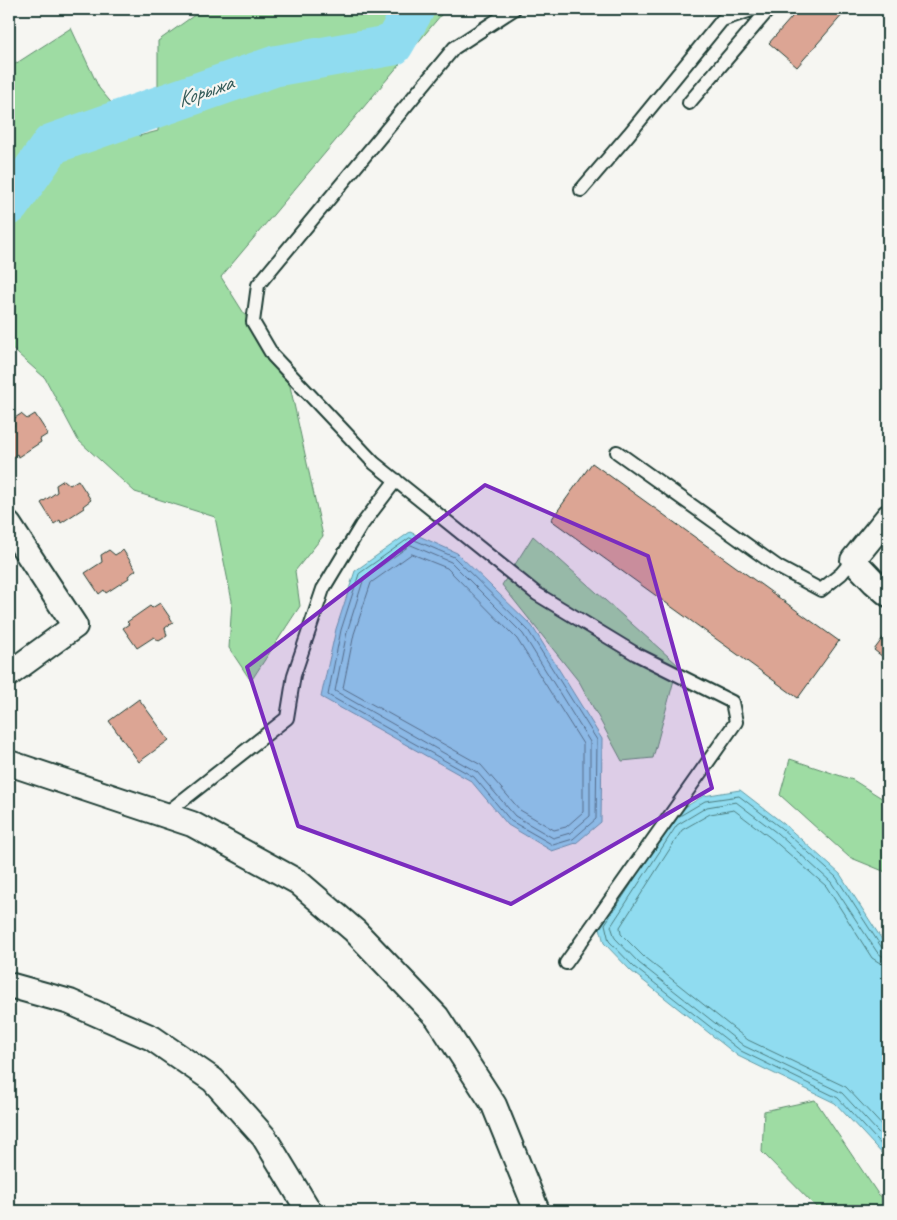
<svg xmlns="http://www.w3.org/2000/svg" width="897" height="1220" font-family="Caveat,sans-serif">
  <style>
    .green { fill: #9edca3; stroke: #5e8c6c }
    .water { fill: #90dcf0; stroke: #639ca5 }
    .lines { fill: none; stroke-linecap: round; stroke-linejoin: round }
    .shore { stroke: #4c7d7f; stroke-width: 1 }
    .river { stroke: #90dcf0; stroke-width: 41 }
    .building { fill: #dca594; stroke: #1f3d34 }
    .service-casing { stroke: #1f3d34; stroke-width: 16 }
    .minor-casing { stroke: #1f3d34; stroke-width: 28 }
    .service { stroke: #f6f6f2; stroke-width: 12 }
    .minor { stroke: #f6f6f2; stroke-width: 24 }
    .marked { fill: #7b2cbf; fill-opacity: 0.2; stroke: #7b2cbf; stroke-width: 4; stroke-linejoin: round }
    .labels { text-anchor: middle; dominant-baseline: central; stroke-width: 4.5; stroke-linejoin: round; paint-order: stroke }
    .water-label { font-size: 22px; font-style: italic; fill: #365d5a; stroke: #f6f6f2 }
  </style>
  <rect width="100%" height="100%" fill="#f6f6f2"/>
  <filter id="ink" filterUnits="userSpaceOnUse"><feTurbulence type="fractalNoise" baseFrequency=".02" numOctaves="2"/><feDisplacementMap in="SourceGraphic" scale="10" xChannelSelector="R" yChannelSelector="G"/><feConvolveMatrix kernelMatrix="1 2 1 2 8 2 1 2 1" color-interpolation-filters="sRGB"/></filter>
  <g filter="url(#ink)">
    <path class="green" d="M 203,9 L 446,9 L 221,277 L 290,386 L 323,536 L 295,571 L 300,606 L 251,681 L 229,648 L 232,601 L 215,517 L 135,492 L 78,440 L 45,378 L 9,346 L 9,68 L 71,28 L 99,88 L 139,136 L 158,131 L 158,41 Z
      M 533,536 L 678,665 L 653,758 L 622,761 L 580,683 L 502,585 Z
      M 790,759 L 853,780 L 888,802 L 888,873 L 849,857 L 780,795 Z
      M 815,1100 L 878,1194 L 888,1202 L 888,1211 L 820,1211 L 762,1152 L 764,1111 Z"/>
    <path class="water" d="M 410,532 L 457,553 L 532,626 L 602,739 L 601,822 L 576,843 L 552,851 L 508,825 L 471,781 L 321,697 L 336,629 L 355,571 Z
      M 740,790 L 784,824 L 840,874 L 888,949 L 888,1160 L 835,1103 L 738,1056 L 631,971 L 604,943 L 599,924 L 669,817 L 703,796 Z"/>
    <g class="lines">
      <path class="shore" d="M 410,538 L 454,557 L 528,630 L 597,740 L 596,819 L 573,839 L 553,845 L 511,821 L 474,777 L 328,695 L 341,630 L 359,574 Z
        M 411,545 L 451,562 L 523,634 L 590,742 L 590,816 L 570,833 L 553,838 L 515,816 L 477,772 L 335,691 L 347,632 L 364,578 Z
        M 412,554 L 447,568 L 517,639 L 583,744 L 583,812 L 566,827 L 554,830 L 520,810 L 481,765 L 343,688 L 354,634 L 371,583 Z
        M 678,817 L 705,801 L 739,796 L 781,828 L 836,877 L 882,948 L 888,950
        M 632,883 L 605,924 L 609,941 L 634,967 L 741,1051 L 838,1098 L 888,1152
        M 888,957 L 882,956 L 877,952 L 831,882 L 777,833 L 736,802 L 707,807 L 677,825 L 611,926 L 615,938 L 639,963 L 744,1046 L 842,1093 L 888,1143
        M 888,964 L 880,963 L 872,958 L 826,886 L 772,839 L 734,810 L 710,814 L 682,830 L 620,927 L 621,934 L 644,957 L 748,1040 L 846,1087 L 888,1132"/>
      <path class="river" d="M 9,205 L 52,144 L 275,66 L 393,45 L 414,9"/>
    </g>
    <path class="building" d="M 799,9 L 839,9 L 844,13 L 797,67 L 769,43 Z
      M 21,414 L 27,419 L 35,414 L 48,434 L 40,439 L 41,442 L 18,457 L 17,454 L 11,458 L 9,455 L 9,430 L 14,426 L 13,419 Z
      M 592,463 L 839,641 L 798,698 L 551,520 Z
      M 64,480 L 70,485 L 78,480 L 91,500 L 83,506 L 84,508 L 61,523 L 60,520 L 54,524 L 41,503 L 57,492 L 56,485 Z
      M 109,550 L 115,555 L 123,550 L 136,570 L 128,576 L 129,578 L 106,593 L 104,590 L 99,594 L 85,573 L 102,562 L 101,555 Z
      M 160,603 L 173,622 L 165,628 L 167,636 L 159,641 L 154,637 L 137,648 L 123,628 L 129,624 L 127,622 L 150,606 L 152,608 Z
      M 888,631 L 888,661 L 874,650 Z
      M 139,699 L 169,740 L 139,762 L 109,721 Z"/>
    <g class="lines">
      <defs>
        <path id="service" d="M 514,9 L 454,48 L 258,285 L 253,322 L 273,356 L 374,463 L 537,594 L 636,654 L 732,702 L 736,722 L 566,963
          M 689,103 L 769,9
          M 581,190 L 629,134 L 722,20 L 754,9
          M 617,452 L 778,567 L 821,590 L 841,574 L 853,560
          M 164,815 L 287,718 L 294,675 L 323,589 L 361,526 L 396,480"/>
        <path id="minor" d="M 888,517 L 853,560 L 874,582 L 888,594
          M 9,525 L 75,626 L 9,674
          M 9,763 L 192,824 L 298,882 L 355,931 L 437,1017 L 494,1105 L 537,1211
          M 9,985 L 70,1002 L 152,1038 L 213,1080 L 264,1137 L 309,1211"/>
      </defs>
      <use href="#service" class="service-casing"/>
      <use href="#minor" class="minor-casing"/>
      <use href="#service" class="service"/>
      <use href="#minor" class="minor"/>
    </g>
  </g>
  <path class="marked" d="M 485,485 L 648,556 L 712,788 L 511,904 L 298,826 L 247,667 Z"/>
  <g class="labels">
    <g class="water-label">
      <text transform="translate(205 91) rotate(-19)">Корыжа</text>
    </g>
  </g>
  <rect width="897" height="1220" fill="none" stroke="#f6f6f2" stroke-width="30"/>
  <rect x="15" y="15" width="867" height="1190" fill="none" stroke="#1f3d34" stroke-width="2" filter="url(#ink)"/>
</svg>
